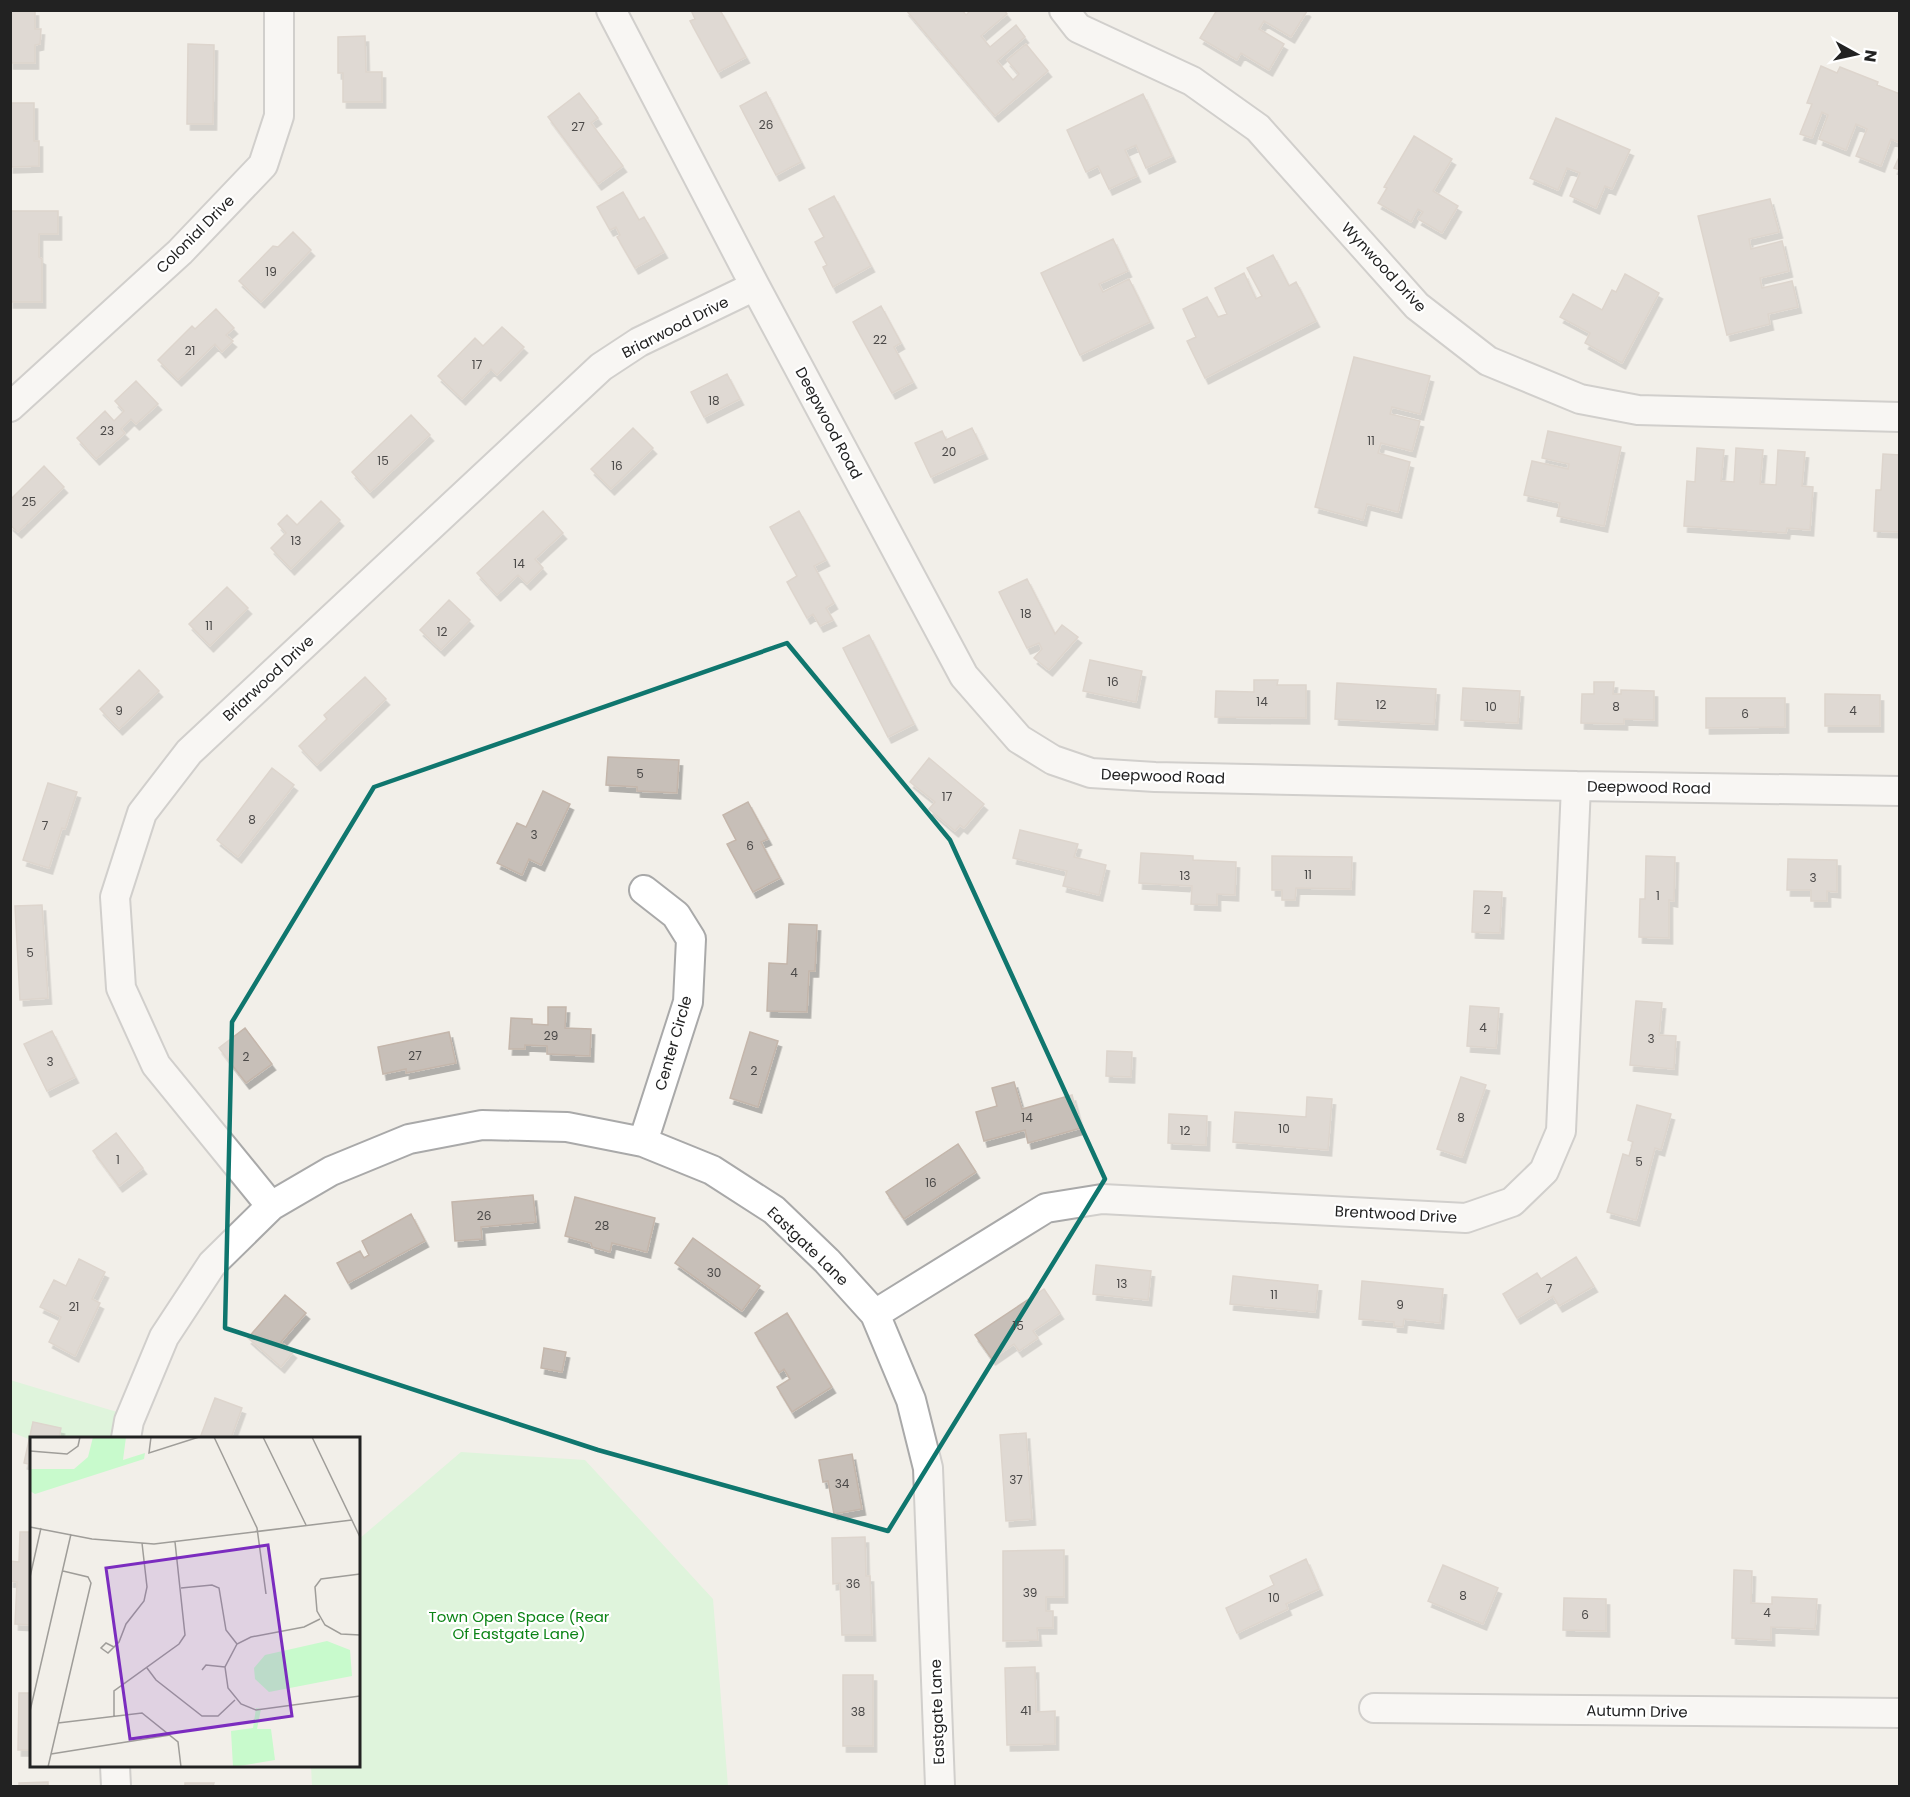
<svg xmlns="http://www.w3.org/2000/svg" width="1910" height="1797" font-family="Poppins,sans-serif">
  <style>
    .park { fill: #c8facc }
    .building { fill: #c7bfb8; stroke: #c4b6ab; stroke-width: 1.5; filter: url(#shadow) }
    .lines { fill: none; stroke-linecap: round; stroke-linejoin: round }
    .minor-casing { stroke: #a9a9a9; stroke-width: 32 }
    .minor { stroke: #fff; stroke-width: 28 }
    .marked { fill: none; stroke: #0f766e; stroke-width: 4.5; stroke-linejoin: round }
    .labels { text-anchor: middle; dominant-baseline: central; stroke-width: 4.5; stroke-linejoin: round; paint-order: stroke }
    .number-label { font-size: 12px; fill: #4b4948 }
    .street-label { font-size: 15px; fill: #222; stroke: #fff }
    .park-label { font-size: 15px; fill: #0c8416; stroke: #fff }
    .inset-road { fill: none; stroke: #9f9d99; stroke-width: 1.5 }
    .view { fill: #7b2cbf; fill-opacity: 0.15; stroke: #7b2cbf; stroke-width: 3 }
    .inset-edge { fill: none; stroke: #222; stroke-width: 3 }
  </style>
  <defs>
    <filter id="shadow"><feDropShadow dx="3.5" dy="6" stdDeviation="0" flood-color="#0004"/></filter>
  </defs>
  <rect width="100%" height="100%" fill="#f2efe9"/>
  <path class="park" d="M 10,1380 L 144,1420 L 135,1438 L 31,1440 L 11,1432 Z
    M 461,1452 L 585,1460 L 713,1599 L 728,1786 L 312,1786 L 311,1766 L 358,1766 L 359,1539 Z"/>
  <path class="building" d="M 10,10 L 35,10 L 35,29 L 41,29 L 40,44 L 35,45 L 35,63 L 10,63 Z
    M 691,10 L 720,10 L 746,57 L 718,72 L 690,21 L 695,19 Z
    M 906,10 L 962,10 L 966,15 L 971,10 L 1004,10 L 1007,14 L 981,36 L 990,47 L 1016,25 L 1025,37 L 997,61 L 1013,80 L 1019,74 L 1007,60 L 1026,44 L 1048,71 L 995,116 Z
    M 1217,10 L 1306,10 L 1307,11 L 1291,37 L 1264,21 L 1259,29 L 1284,44 L 1269,70 L 1241,53 L 1237,60 L 1200,38 Z
    M 365,36 L 366,72 L 382,72 L 382,102 L 343,102 L 343,73 L 338,73 L 338,37 Z
    M 188,44 L 214,45 L 213,124 L 187,124 Z
    M 1821,66 L 1837,73 L 1840,67 L 1878,82 L 1877,85 L 1900,94 L 1900,139 L 1898,142 L 1891,139 L 1881,166 L 1856,156 L 1867,129 L 1856,124 L 1846,150 L 1819,139 L 1828,115 L 1822,112 L 1812,138 L 1800,134 L 1812,104 L 1807,103 Z
    M 766,92 L 801,162 L 776,175 L 740,106 Z
    M 579,93 L 598,118 L 591,123 L 623,166 L 598,184 L 548,117 Z
    M 1143,94 L 1172,156 L 1146,168 L 1136,145 L 1125,150 L 1137,176 L 1109,189 L 1098,166 L 1086,172 L 1067,130 Z
    M 10,103 L 34,103 L 34,141 L 39,141 L 39,166 L 10,167 Z
    M 1556,118 L 1630,150 L 1612,189 L 1605,186 L 1596,208 L 1570,196 L 1580,173 L 1567,168 L 1558,190 L 1530,178 Z
    M 1414,136 L 1452,159 L 1433,191 L 1458,206 L 1442,233 L 1418,219 L 1423,212 L 1418,209 L 1411,222 L 1378,203 L 1387,188 L 1384,187 Z
    M 1900,155 L 1900,170 L 1894,168 Z
    M 623,192 L 639,220 L 644,217 L 664,252 L 635,268 L 617,237 L 620,235 L 616,227 L 610,230 L 597,207 Z
    M 834,196 L 871,266 L 833,287 L 823,267 L 827,265 L 815,242 L 824,237 L 809,209 Z
    M 1770,199 L 1779,232 L 1749,239 L 1751,249 L 1782,241 L 1789,271 L 1760,278 L 1762,288 L 1792,281 L 1798,307 L 1768,314 L 1770,324 L 1727,335 L 1698,216 Z
    M 10,211 L 58,211 L 58,234 L 39,234 L 39,257 L 42,259 L 42,302 L 10,302 Z
    M 293,232 L 311,250 L 261,302 L 239,281 L 273,246 L 278,247 Z
    M 1113,239 L 1128,271 L 1099,284 L 1103,292 L 1129,279 L 1150,322 L 1080,355 L 1041,273 Z
    M 1273,255 L 1289,286 L 1296,282 L 1316,321 L 1205,378 L 1187,341 L 1196,337 L 1183,309 L 1207,297 L 1218,317 L 1227,314 L 1215,288 L 1244,273 L 1256,299 L 1262,296 L 1247,268 Z
    M 1625,274 L 1659,293 L 1622,363 L 1585,343 L 1590,333 L 1560,317 L 1573,294 L 1602,310 L 1612,290 L 1616,292 Z
    M 881,306 L 901,343 L 894,347 L 913,382 L 892,393 L 853,322 Z
    M 216,309 L 234,328 L 226,335 L 233,341 L 222,352 L 215,344 L 178,380 L 158,360 L 192,326 L 195,329 Z
    M 502,327 L 524,347 L 497,375 L 491,369 L 462,399 L 438,376 L 475,338 L 483,346 Z
    M 1354,357 L 1430,376 L 1420,414 L 1392,407 L 1390,414 L 1420,421 L 1412,451 L 1381,443 L 1378,453 L 1410,462 L 1398,512 L 1367,504 L 1363,520 L 1315,507 Z
    M 727,374 L 740,399 L 704,417 L 691,392 Z
    M 136,381 L 158,404 L 136,424 L 131,419 L 121,429 L 125,433 L 96,459 L 77,438 L 105,411 L 114,421 L 124,411 L 115,401 Z
    M 411,415 L 430,435 L 370,492 L 352,472 Z
    M 633,428 L 653,448 L 611,489 L 591,469 Z
    M 972,428 L 984,453 L 931,477 L 915,443 L 942,431 L 946,440 Z
    M 1548,431 L 1621,447 L 1604,526 L 1557,516 L 1560,503 L 1524,495 L 1532,461 L 1568,469 L 1569,464 L 1542,458 Z
    M 1697,448 L 1724,450 L 1721,481 L 1734,482 L 1736,448 L 1763,450 L 1760,484 L 1776,485 L 1778,450 L 1805,452 L 1802,486 L 1813,487 L 1810,530 L 1787,528 L 1786,533 L 1684,526 L 1687,481 L 1695,482 Z
    M 1883,454 L 1900,455 L 1900,532 L 1874,531 L 1876,490 L 1881,490 Z
    M 44,466 L 64,487 L 18,532 L 10,525 L 10,500 Z
    M 321,501 L 340,520 L 291,569 L 271,548 L 286,533 L 278,524 L 287,515 L 297,525 Z
    M 543,511 L 563,533 L 535,559 L 543,568 L 527,584 L 518,575 L 497,595 L 477,573 Z
    M 799,511 L 826,560 L 814,566 L 834,603 L 826,608 L 833,620 L 820,626 L 813,614 L 807,618 L 787,582 L 797,576 L 770,527 Z
    M 1027,579 L 1055,634 L 1062,625 L 1078,637 L 1049,670 L 1034,658 L 1042,649 L 1039,643 L 1027,648 L 999,592 Z
    M 227,587 L 248,608 L 210,646 L 189,624 Z
    M 449,600 L 470,620 L 441,650 L 420,630 Z
    M 869,635 L 914,724 L 888,737 L 843,648 Z
    M 1090,660 L 1142,671 L 1136,702 L 1083,691 Z
    M 139,670 L 159,691 L 119,729 L 100,709 Z
    M 365,677 L 386,699 L 317,765 L 299,746 L 327,719 L 324,715 Z
    M 1254,680 L 1278,680 L 1277,685 L 1306,685 L 1306,718 L 1215,717 L 1216,691 L 1254,692 Z
    M 1594,682 L 1614,682 L 1613,694 L 1621,694 L 1621,690 L 1654,691 L 1654,720 L 1624,719 L 1624,724 L 1581,723 L 1582,694 L 1594,694 Z
    M 1337,683 L 1436,689 L 1434,724 L 1335,719 Z
    M 1463,688 L 1520,691 L 1518,723 L 1461,720 Z
    M 1825,694 L 1880,695 L 1880,726 L 1825,726 Z
    M 1706,698 L 1785,698 L 1785,727 L 1706,728 Z
    M 608,757 L 679,760 L 677,793 L 637,791 L 637,787 L 606,785 Z
    M 929,758 L 984,804 L 964,828 L 960,825 L 955,831 L 929,809 L 935,802 L 910,782 Z
    M 272,768 L 294,785 L 238,857 L 217,840 Z
    M 48,783 L 77,792 L 65,829 L 62,828 L 49,868 L 23,860 Z
    M 543,791 L 570,804 L 541,865 L 529,859 L 522,875 L 497,863 L 517,823 L 526,827 Z
    M 748,802 L 768,839 L 761,842 L 780,878 L 753,892 L 727,844 L 736,840 L 723,815 Z
    M 1020,830 L 1078,844 L 1074,857 L 1106,865 L 1099,895 L 1063,886 L 1067,871 L 1013,858 Z
    M 1141,853 L 1193,856 L 1193,860 L 1236,862 L 1235,895 L 1217,894 L 1217,905 L 1191,904 L 1192,886 L 1139,883 Z
    M 1272,856 L 1352,857 L 1351,889 L 1296,888 L 1295,900 L 1282,900 L 1282,890 L 1272,890 Z
    M 1646,856 L 1675,857 L 1674,901 L 1669,900 L 1669,938 L 1639,937 L 1640,899 L 1645,899 Z
    M 1788,859 L 1837,860 L 1837,892 L 1827,891 L 1827,901 L 1811,901 L 1811,890 L 1787,890 Z
    M 1474,891 L 1502,892 L 1500,933 L 1472,932 Z
    M 42,905 L 48,998 L 20,1000 L 15,906 Z
    M 789,924 L 817,925 L 815,971 L 809,971 L 807,1012 L 767,1011 L 769,963 L 787,964 Z
    M 1636,1001 L 1662,1003 L 1659,1035 L 1676,1036 L 1674,1069 L 1630,1065 Z
    M 1470,1006 L 1499,1008 L 1496,1048 L 1467,1046 Z
    M 548,1007 L 566,1007 L 565,1028 L 591,1029 L 590,1056 L 547,1054 L 547,1046 L 525,1045 L 525,1049 L 509,1049 L 511,1018 L 532,1019 L 532,1024 L 548,1025 Z
    M 245,1028 L 272,1064 L 246,1083 L 219,1048 Z
    M 52,1031 L 75,1077 L 47,1091 L 24,1044 Z
    M 449,1032 L 456,1063 L 406,1073 L 406,1069 L 383,1074 L 378,1047 Z
    M 750,1032 L 778,1041 L 758,1107 L 730,1098 Z
    M 1107,1051 L 1132,1052 L 1131,1077 L 1106,1076 Z
    M 1461,1077 L 1486,1085 L 1462,1157 L 1437,1149 Z
    M 1014,1082 L 1022,1109 L 1072,1095 L 1081,1128 L 1028,1143 L 1025,1130 L 984,1141 L 976,1112 L 997,1106 L 992,1088 Z
    M 1307,1097 L 1332,1099 L 1328,1150 L 1233,1142 L 1235,1112 L 1306,1117 Z
    M 1637,1105 L 1671,1114 L 1661,1150 L 1655,1148 L 1636,1220 L 1607,1212 L 1623,1154 L 1629,1156 L 1633,1142 L 1628,1140 Z
    M 1169,1114 L 1207,1116 L 1206,1145 L 1168,1143 Z
    M 116,1133 L 143,1168 L 119,1186 L 93,1151 Z
    M 958,1144 L 976,1172 L 904,1219 L 886,1192 Z
    M 533,1195 L 536,1222 L 481,1227 L 482,1239 L 455,1241 L 452,1202 Z
    M 575,1197 L 655,1218 L 647,1252 L 612,1243 L 610,1252 L 592,1247 L 591,1243 L 565,1236 Z
    M 411,1214 L 425,1241 L 348,1283 L 337,1263 L 360,1251 L 364,1258 L 369,1255 L 362,1241 Z
    M 693,1238 L 760,1286 L 742,1311 L 675,1263 Z
    M 1576,1257 L 1594,1286 L 1559,1306 L 1553,1296 L 1517,1318 L 1503,1294 L 1537,1273 L 1541,1279 Z
    M 79,1259 L 105,1272 L 92,1299 L 100,1303 L 75,1356 L 49,1342 L 61,1317 L 40,1307 L 54,1280 L 66,1286 Z
    M 1096,1265 L 1151,1271 L 1148,1300 L 1093,1294 Z
    M 1233,1276 L 1318,1285 L 1315,1312 L 1230,1304 Z
    M 1362,1281 L 1443,1289 L 1440,1323 L 1404,1319 L 1403,1327 L 1394,1326 L 1394,1322 L 1359,1319 Z
    M 1044,1289 L 1060,1313 L 1033,1331 L 1038,1338 L 1019,1351 L 1014,1344 L 992,1359 L 975,1335 Z
    M 285,1295 L 306,1313 L 281,1342 L 293,1352 L 281,1367 L 248,1338 Z
    M 787,1313 L 832,1387 L 792,1412 L 777,1387 L 790,1379 L 784,1369 L 779,1373 L 755,1333 Z
    M 544,1348 L 566,1352 L 562,1372 L 541,1368 Z
    M 215,1398 L 242,1408 L 231,1438 L 200,1438 Z
    M 33,1422 L 61,1428 L 59,1438 L 32,1438 L 32,1465 L 24,1463 Z
    M 1026,1433 L 1032,1519 L 1006,1521 L 1000,1435 Z
    M 852,1454 L 862,1509 L 834,1514 L 828,1481 L 823,1482 L 819,1460 Z
    M 20,1532 L 32,1532 L 32,1625 L 15,1624 L 17,1582 L 10,1581 L 10,1561 L 19,1562 Z
    M 865,1537 L 866,1576 L 870,1576 L 872,1635 L 842,1635 L 840,1583 L 833,1584 L 832,1538 Z
    M 1064,1550 L 1064,1597 L 1046,1597 L 1046,1611 L 1053,1611 L 1053,1628 L 1037,1628 L 1038,1640 L 1003,1641 L 1003,1551 Z
    M 1306,1559 L 1319,1589 L 1286,1604 L 1288,1609 L 1237,1633 L 1226,1608 L 1274,1585 L 1270,1576 Z
    M 1443,1565 L 1498,1588 L 1483,1624 L 1428,1601 Z
    M 1734,1570 L 1752,1571 L 1751,1603 L 1772,1604 L 1772,1597 L 1817,1599 L 1815,1629 L 1771,1627 L 1771,1640 L 1732,1638 Z
    M 1564,1598 L 1606,1599 L 1606,1631 L 1563,1630 Z
    M 1035,1667 L 1036,1712 L 1055,1711 L 1055,1744 L 1007,1745 L 1005,1668 Z
    M 843,1675 L 873,1675 L 873,1746 L 843,1746 Z
    M 19,1693 L 32,1693 L 32,1750 L 18,1750 Z
    M 48,1782 L 48,1786 L 19,1786 L 19,1783 Z
    M 185,1783 L 214,1783 L 213,1786 L 185,1786 Z"/>
  <g class="lines">
    <defs>
      <path id="minor" d="M 611,10 L 755,286 L 964,676 L 1019,739 L 1053,760 L 1091,773 L 1155,777 L 1576,786 L 1900,791
        M 1064,10 L 1078,28 L 1192,81 L 1258,128 L 1417,306 L 1488,361 L 1580,399 L 1638,410 L 1900,417
        M 10,407 L 180,252 L 263,165 L 279,116 L 279,10
        M 643,1142 L 688,1002 L 691,939 L 676,915 L 644,890
        M 271,1206 L 156,1065 L 121,988 L 115,897 L 142,813 L 189,752 L 601,367 L 639,342 L 755,286
        M 875,1314 L 1046,1208 L 1102,1199 L 1466,1218 L 1512,1202 L 1544,1171 L 1561,1131 L 1576,786
        M 126,1438 L 129,1421 L 164,1337 L 212,1264 L 271,1206 L 331,1171 L 409,1139 L 482,1125 L 567,1127 L 643,1142 L 712,1170 L 774,1210 L 827,1261 L 875,1314 L 911,1400 L 928,1468 L 940,1786
        M 1374,1708 L 1900,1713
        M 115,1766 L 116,1786"/>
    </defs>
    <use href="#minor" class="minor-casing"/>
    <use href="#minor" class="minor"/>
  </g>
  <path d="M0 0H1910V1797H0ZM 787,643 L 950,840 L 1105,1179 L 888,1531 L 598,1450 L 225,1328 L 232,1022 L 374,787 Z" fill="#f2efe9" fill-opacity=".55" fill-rule="evenodd"/>
  <path class="marked" d="M 787,643 L 950,840 L 1105,1179 L 888,1531 L 598,1450 L 225,1328 L 232,1022 L 374,787 Z"/>
  <g class="labels">
    <g class="number-label">
      <text x="766" y="124">26</text>
      <text x="578" y="126">27</text>
      <text x="271" y="271">19</text>
      <text x="880" y="339">22</text>
      <text x="190" y="350">21</text>
      <text x="477" y="364">17</text>
      <text x="714" y="400">18</text>
      <text x="107" y="430">23</text>
      <text x="1371" y="440">11</text>
      <text x="949" y="451">20</text>
      <text x="383" y="460">15</text>
      <text x="617" y="465">16</text>
      <text x="29" y="501">25</text>
      <text x="296" y="540">13</text>
      <text x="519" y="563">14</text>
      <text x="1026" y="613">18</text>
      <text x="209" y="625">11</text>
      <text x="442" y="631">12</text>
      <text x="1113" y="681">16</text>
      <text x="1262" y="701">14</text>
      <text x="1381" y="704">12</text>
      <text x="1491" y="706">10</text>
      <text x="1616" y="706">8</text>
      <text x="119" y="710">9</text>
      <text x="1853" y="710">4</text>
      <text x="1745" y="713">6</text>
      <text x="640" y="773">5</text>
      <text x="947" y="796">17</text>
      <text x="252" y="819">8</text>
      <text x="45" y="825">7</text>
      <text x="534" y="834">3</text>
      <text x="750" y="845">6</text>
      <text x="1308" y="874">11</text>
      <text x="1185" y="875">13</text>
      <text x="1813" y="877">3</text>
      <text x="1658" y="895">1</text>
      <text x="1487" y="909">2</text>
      <text x="30" y="952">5</text>
      <text x="794" y="972">4</text>
      <text x="1483" y="1027">4</text>
      <text x="551" y="1035">29</text>
      <text x="1651" y="1038">3</text>
      <text x="415" y="1055">27</text>
      <text x="246" y="1056">2</text>
      <text x="50" y="1061">3</text>
      <text x="754" y="1070">2</text>
      <text x="1027" y="1117">14</text>
      <text x="1461" y="1117">8</text>
      <text x="1284" y="1128">10</text>
      <text x="1185" y="1130">12</text>
      <text x="118" y="1159">1</text>
      <text x="1639" y="1161">5</text>
      <text x="931" y="1182">16</text>
      <text x="484" y="1215">26</text>
      <text x="602" y="1225">28</text>
      <text x="714" y="1272">30</text>
      <text x="1122" y="1283">13</text>
      <text x="1549" y="1288">7</text>
      <text x="1274" y="1294">11</text>
      <text x="1400" y="1304">9</text>
      <text x="74" y="1306">21</text>
      <text x="1018" y="1325">15</text>
      <text x="1016" y="1479">37</text>
      <text x="842" y="1483">34</text>
      <text x="853" y="1583">36</text>
      <text x="1030" y="1592">39</text>
      <text x="1463" y="1595">8</text>
      <text x="1274" y="1597">10</text>
      <text x="1767" y="1612">4</text>
      <text x="1585" y="1614">6</text>
      <text x="1026" y="1710">41</text>
      <text x="858" y="1711">38</text>
    </g>
    <g class="street-label">
      <text transform="translate(195 234) rotate(-45)">Colonial Drive</text>
      <text transform="translate(1384 267) rotate(47)">Wynwood Drive</text>
      <text transform="translate(675 327) rotate(-27)">Briarwood Drive</text>
      <text transform="translate(829 423) rotate(62)">Deepwood Road</text>
      <text transform="translate(268 678) rotate(-43)">Briarwood Drive</text>
      <text transform="translate(1163 776) rotate(2)">Deepwood Road</text>
      <text transform="translate(1649 787) rotate(1)">Deepwood Road</text>
      <text transform="translate(673 1043) rotate(-74)">Center Circle</text>
      <text transform="translate(1396 1214) rotate(3)">Brentwood Drive</text>
      <text transform="translate(808 1246) rotate(44)">Eastgate Lane</text>
      <text transform="translate(1637 1711) rotate(1)">Autumn Drive</text>
      <text transform="translate(937 1712) rotate(-92)">Eastgate Lane</text>
    </g>
    <g class="park-label">
      <text x="519" y="1616">Town Open Space (Rear<tspan x="519" dy="17">Of Eastgate Lane)</tspan></text>
    </g>
  </g>
  <g transform="translate(30 1437)">
    <rect width="330" height="330" fill="#f2efe9"/>
    <path d="M 63,0 L 96,0 L 93,23 L 115,16 L 114,22 L 5,57 L 0,54 L 0,32 L 44,32 L 58,20 ZM 297,204 L 320,213 L 322,239 L 239,255 L 225,242 L 224,231 L 235,218 ZM 226,271 L 231,272 L 227,292 L 241,292 L 245,323 L 203,330 L 201,294 L 223,291 Z" fill="#c8facc"/>
    <path class="inset-road" d="M 121,0 L 119,16 L 169,0M 184,0 L 227,91 L 236,157M 233,0 L 276,88M 282,0 L 330,100M 0,14 L 37,17 L 48,9 L 50,0M 0,90 L 62,102 L 124,107 L 322,83M 330,137 L 291,142 L 285,150 L 287,174 L 295,188 L 311,197 L 330,198M 0,140 L 11,91M 151,151 L 182,148 L 189,151 L 196,193 L 207,207M 290,182 L 274,190 L 221,200 L 207,207 L 195,230 L 198,251 L 211,267 L 226,273 L 330,259M 84,210 L 78,216 L 71,211 L 76,206 L 84,210 L 89,205 L 96,187 L 114,164 L 117,150 L 112,106M 117,231 L 126,243 L 172,279 L 188,279 L 205,263M 172,233 L 176,228 L 195,230M 0,274 L 41,97M 84,279 L 84,254 L 149,207 L 155,198 L 145,105M 28,286 L 112,276 L 148,305 L 151,330M 21,317 L 140,298M 18,330 L 61,146 L 58,140 L 33,134"/>
    <path class="view" d="M 238,108 L 262,279 L 100,302 L 76,131 Z"/>
    <rect width="330" height="330" class="inset-edge"/>
  </g>
  <rect width="1910" height="1797" fill="none" stroke="#222222" stroke-width="24"/>
  <g transform="translate(1856 54) rotate(98)" stroke="#ffffff" stroke-width="4.5" paint-order="stroke">
  <path d="M0-4.5L10 22L0 15L-10 22Z" fill="#222222"/>
  <text y="-9" font-size="16" font-weight="bold" text-anchor="middle" fill="#222222">N</text>
  </g>
</svg>
